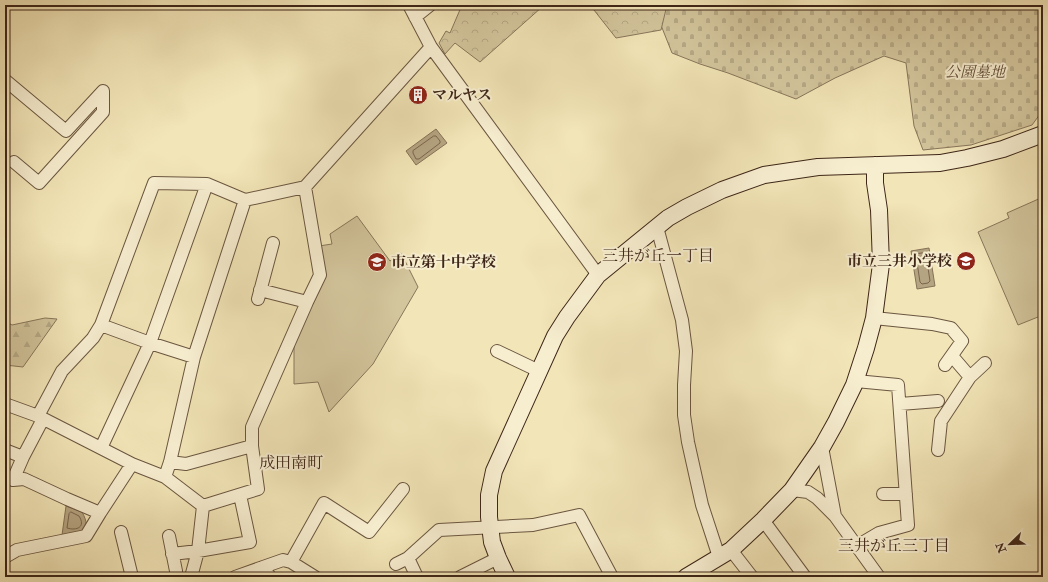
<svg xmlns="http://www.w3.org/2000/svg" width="1048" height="582" font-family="'IM FELL Double Pica','Noto Serif JP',serif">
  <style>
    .forest { fill: url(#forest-firs); stroke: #88765a }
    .cemetery { fill: url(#cemetery-stones); stroke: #88765a }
    .park { fill: url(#park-crowns); stroke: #88765a }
    .pitch { fill: #d3c59c; stroke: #88765a }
    .water { fill: #b5a481; stroke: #857257 }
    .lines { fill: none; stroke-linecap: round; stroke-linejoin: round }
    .shore { stroke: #7a654c; stroke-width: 1 }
    .street-casing { stroke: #6b5640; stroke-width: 14 }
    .secondary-casing { stroke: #3e2618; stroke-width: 18 }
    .street { stroke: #f7eed0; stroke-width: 12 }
    .secondary { stroke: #f7eed0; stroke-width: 16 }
    .labels { text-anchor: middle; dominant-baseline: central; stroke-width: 4; stroke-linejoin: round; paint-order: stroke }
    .park-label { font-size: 15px; font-style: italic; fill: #634e39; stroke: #f7eed0 }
    .poi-label { font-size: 15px; font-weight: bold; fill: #3e2618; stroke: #f7eed0; text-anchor: start }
    .neighbourhood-label { font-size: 16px; fill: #3e2618; stroke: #f7eed0 }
  </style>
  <defs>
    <pattern id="forest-firs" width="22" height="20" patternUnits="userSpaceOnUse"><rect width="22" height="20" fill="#d3c59c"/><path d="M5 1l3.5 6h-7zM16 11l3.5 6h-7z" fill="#b6a986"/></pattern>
    <pattern id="cemetery-stones" width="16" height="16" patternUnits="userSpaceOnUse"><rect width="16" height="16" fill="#d3c59c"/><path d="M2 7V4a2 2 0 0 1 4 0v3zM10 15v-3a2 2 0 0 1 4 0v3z" fill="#b6a986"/></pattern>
    <pattern id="park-crowns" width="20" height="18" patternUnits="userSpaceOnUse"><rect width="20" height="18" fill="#d3c59c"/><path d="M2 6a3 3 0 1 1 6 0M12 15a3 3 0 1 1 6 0" fill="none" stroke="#b6a986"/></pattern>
  </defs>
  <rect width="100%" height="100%" fill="#f2e5b7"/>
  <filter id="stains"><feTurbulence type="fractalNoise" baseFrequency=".005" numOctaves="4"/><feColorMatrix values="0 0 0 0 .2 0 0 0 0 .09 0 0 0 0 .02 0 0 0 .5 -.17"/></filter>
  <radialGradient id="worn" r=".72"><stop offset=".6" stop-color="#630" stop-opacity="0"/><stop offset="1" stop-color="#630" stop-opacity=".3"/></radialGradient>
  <path class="forest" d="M 45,318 L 57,319 L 23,367 L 5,365 L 5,321 L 12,325 Z"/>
  <path class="cemetery" d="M 653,5 L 1043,5 L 1043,110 L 1032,125 L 971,145 L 923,150 L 914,126 L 906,63 L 884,56 L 835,78 L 796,99 L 728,73 L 700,64 L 672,53 Z"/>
  <path class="park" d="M 462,5 L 547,5 L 542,7 L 480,62 L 455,43 L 445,54 L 439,43 L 446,31 L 450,33 Z
    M 590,5 L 667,5 L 661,30 L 616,38 Z"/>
  <path class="pitch" d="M 1043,197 L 1043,315 L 1018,325 L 978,232 L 1009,218 L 1007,213 Z
    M 357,216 L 390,261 L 401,253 L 418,287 L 373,364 L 329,412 L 318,382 L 294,384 L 294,343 L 325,278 L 319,246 L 332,244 L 330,234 Z"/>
  <path class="water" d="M 436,129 L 447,143 L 416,165 L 406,151 Z
    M 929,248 L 935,286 L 917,289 L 911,251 Z
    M 66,506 L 82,512 C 94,533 77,532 62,535 Z"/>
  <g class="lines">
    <path class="shore" d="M 434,136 L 436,136 L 440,141 L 440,143 L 419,159 L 416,159 L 413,153 L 413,151 Z
      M 924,253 L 926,255 L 930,281 L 928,283 L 922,284 L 920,282 L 916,256 L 917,254 Z
      M 71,512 L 79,516 C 86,527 77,531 67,528 L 69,514 Z"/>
    <defs>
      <path id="street" d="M 409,5 L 431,47 L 598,275
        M 415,17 L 430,5
        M 5,80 L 66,131 L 103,91
        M 14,162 L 39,183 L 103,112 L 103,91
        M 657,227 L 682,320 L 686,351 L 684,385 L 684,415 L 688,442 L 702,505 L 719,557
        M 260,290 L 307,302
        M 258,299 L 273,243
        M 874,318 L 932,324 L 951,328 L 962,341 L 945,365
        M 101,325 L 150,343 L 194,357
        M 497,351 L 539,371
        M 952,356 L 970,377
        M 856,381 L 898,385 L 908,525 L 879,533 L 857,546
        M 5,404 L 38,416 L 132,464 L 165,477 L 203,506
        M 900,404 L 938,401
        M 38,416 L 62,371 L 93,338 L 101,325 L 154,183 L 207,184 L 245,200 L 305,187 L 431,47
        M 822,447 L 835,516 L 879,577
        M 101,448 L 150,343 L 207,184
        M 5,450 L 23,457
        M 938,450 L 941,421 L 970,377 L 985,363
        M 170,462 L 186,464 L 252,446
        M 5,477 L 13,480 L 24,479 L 67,499 L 100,513
        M 165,477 L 170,462 L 194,357 L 245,200
        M 13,480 L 23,457 L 43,419
        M 792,490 L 808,492 L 817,498 L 835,516
        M 883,494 L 906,494
        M 203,506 L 258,489 L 252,446 L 252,427 L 307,302 L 320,275 L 305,187
        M 763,520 L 805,577
        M 121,532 L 132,577
        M 169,536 L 176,571
        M 731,550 L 752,577
        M 172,554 L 198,551 L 250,542 L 240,495
        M 5,557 L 17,550 L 86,536 L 100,513 L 132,464
        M 408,558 L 417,577
        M 291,562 L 315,577
        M 396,564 L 408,558 L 439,530 L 533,525 L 579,515 L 612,577
        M 191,577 L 198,551 L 203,506
        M 235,577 L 263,567
        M 270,577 L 263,567 L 283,560 L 291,562 L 324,503 L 369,532 L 403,489
        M 460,577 L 498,558"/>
      <path id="secondary" d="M 507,577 L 498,558 L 492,542 L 489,517 L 489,495 L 494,471 L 555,336 L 567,317 L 598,275 L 668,218 L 687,207 L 722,190 L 764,175 L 818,167 L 940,163 L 967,158 L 1003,149 L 1043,134
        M 686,577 L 731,550 L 763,520 L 792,490 L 822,447 L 836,422 L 854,385 L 866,348 L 874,318 L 881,264 L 879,210 L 875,183 L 875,165"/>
    </defs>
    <use href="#street" class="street-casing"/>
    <use href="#secondary" class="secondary-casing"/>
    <use href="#street" class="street"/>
    <use href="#secondary" class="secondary"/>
  </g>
  <defs>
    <symbol id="building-disc" viewBox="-11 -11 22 22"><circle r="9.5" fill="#8f2418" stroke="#f7eed0"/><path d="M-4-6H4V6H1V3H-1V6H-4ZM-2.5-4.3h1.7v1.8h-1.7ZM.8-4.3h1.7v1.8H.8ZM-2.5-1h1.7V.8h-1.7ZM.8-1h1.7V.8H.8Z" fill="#fff"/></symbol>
    <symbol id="school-disc" viewBox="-11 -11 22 22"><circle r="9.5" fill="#8f2418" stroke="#f7eed0"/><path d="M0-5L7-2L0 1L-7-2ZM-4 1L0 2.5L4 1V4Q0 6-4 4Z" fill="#fff"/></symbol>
  </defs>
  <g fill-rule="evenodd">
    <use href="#building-disc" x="407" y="84" width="22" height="22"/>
    <use href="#school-disc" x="955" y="250" width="22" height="22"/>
    <use href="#school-disc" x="366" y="251" width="22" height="22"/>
  </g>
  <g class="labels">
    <g class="park-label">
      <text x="975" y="72">公園墓地</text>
    </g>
    <g class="poi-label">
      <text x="432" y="95">マルヤス</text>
      <text x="952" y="261" text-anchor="end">市立三井小学校</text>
      <text x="391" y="262">市立第十中学校</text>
    </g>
    <g class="neighbourhood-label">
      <text x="658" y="256">三井が丘一丁目</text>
      <text x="291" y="463">成田南町</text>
      <text x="894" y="546">三井が丘三丁目</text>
    </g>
  </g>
  <rect width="1048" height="582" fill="none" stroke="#f2e5b7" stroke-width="20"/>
  <rect x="6" y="6" width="1036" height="570" fill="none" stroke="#3e2618" stroke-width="2"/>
  <rect x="10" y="10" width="1028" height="562" fill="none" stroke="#3e2618"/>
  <g transform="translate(1010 544) rotate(247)" stroke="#f7eed0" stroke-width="3" paint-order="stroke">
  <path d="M0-3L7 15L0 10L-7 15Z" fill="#3e2618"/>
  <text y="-6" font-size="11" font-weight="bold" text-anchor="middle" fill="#3e2618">N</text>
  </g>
  <rect width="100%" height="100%" filter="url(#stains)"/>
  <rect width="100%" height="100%" fill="url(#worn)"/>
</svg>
